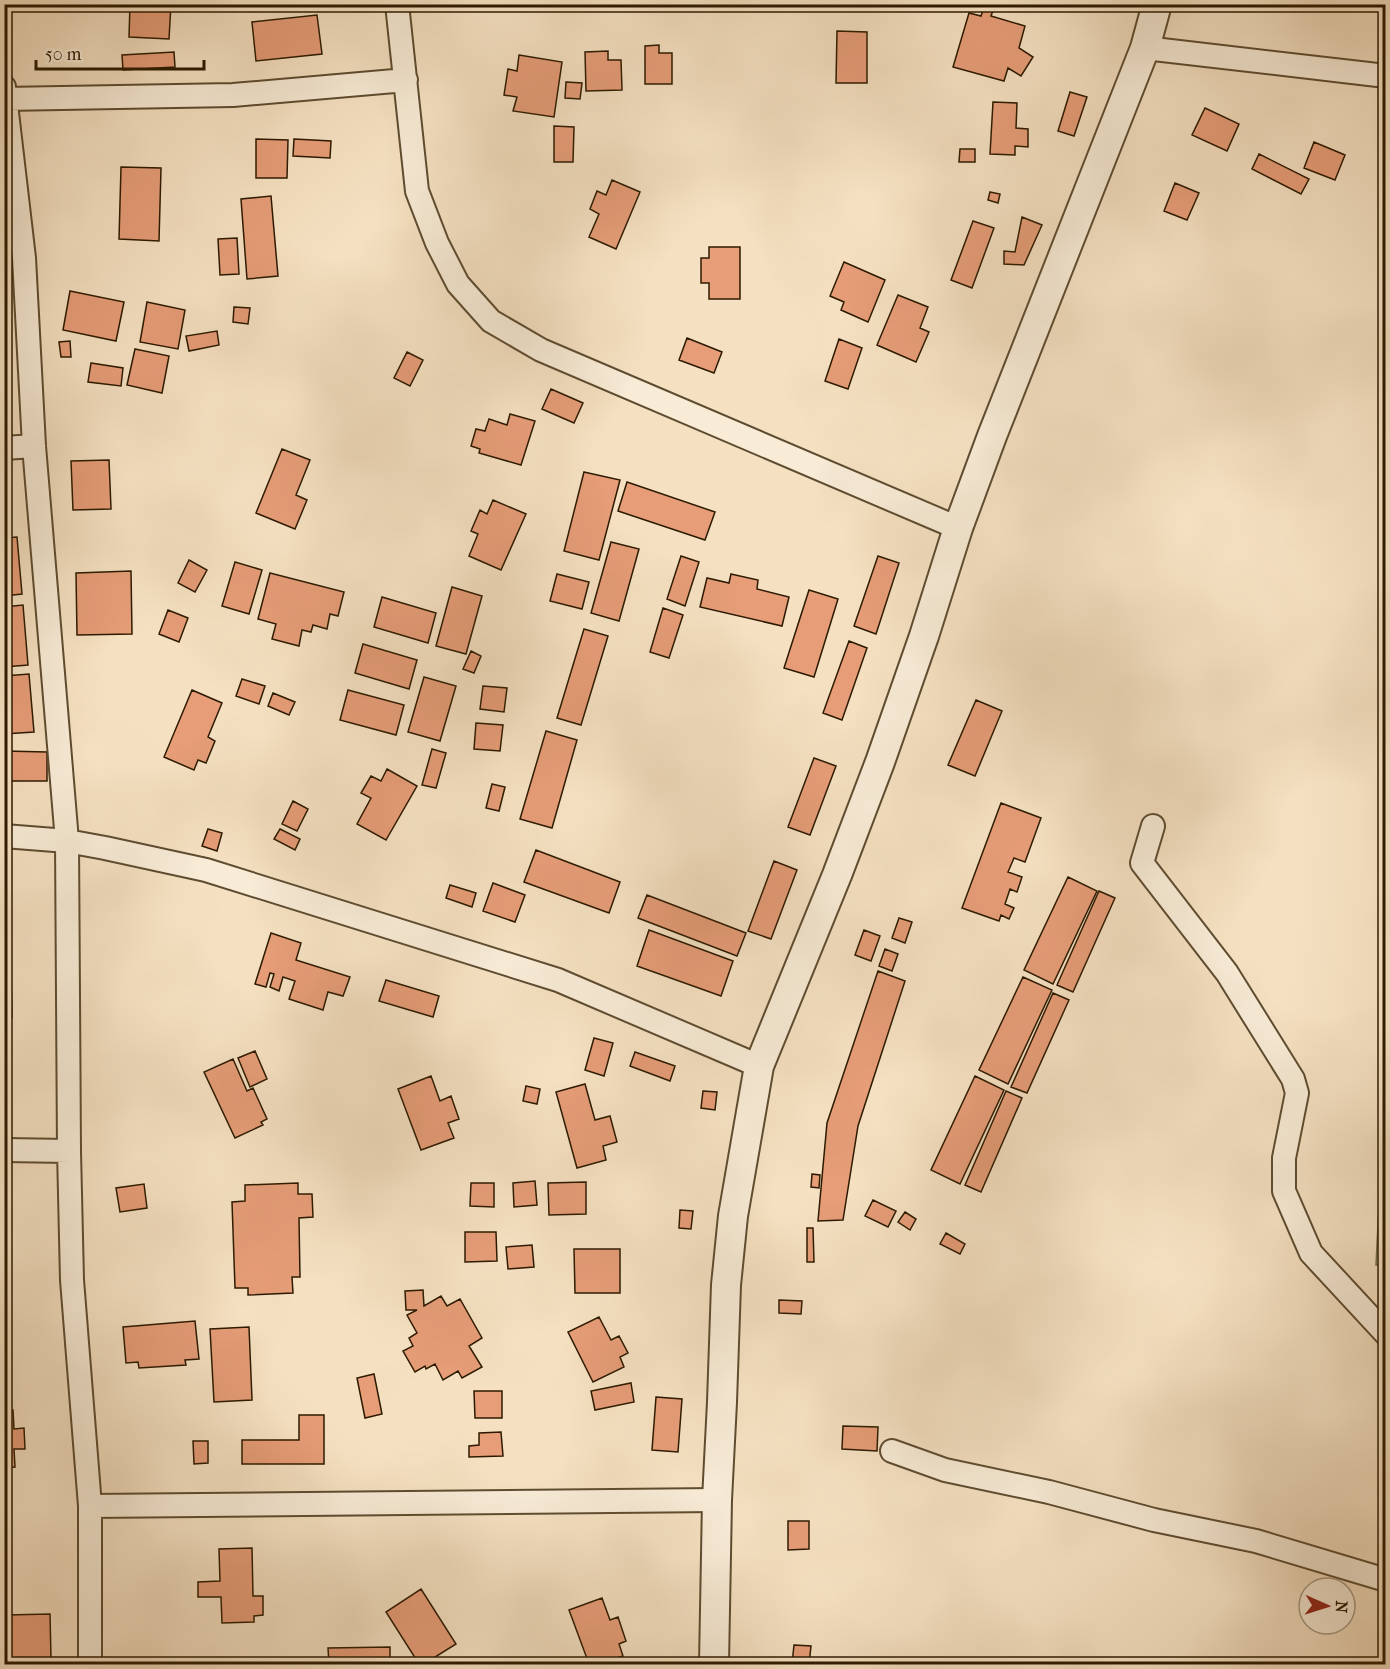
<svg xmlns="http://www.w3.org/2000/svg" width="1390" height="1669" font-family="'IM FELL French Canon',serif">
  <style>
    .green { fill: #c1c18f; stroke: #766e48; stroke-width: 1.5 }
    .building { fill: #e69d78; stroke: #2c1a00; stroke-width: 1.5 }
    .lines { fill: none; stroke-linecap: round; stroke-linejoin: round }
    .minor-casing { stroke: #5e4c30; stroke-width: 26 }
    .tertiary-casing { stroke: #5e4c30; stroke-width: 32 }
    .minor { stroke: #f8ecd7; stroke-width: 22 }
    .tertiary { stroke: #f8ecd7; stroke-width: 28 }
  </style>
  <rect width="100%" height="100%" fill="#f5e1c2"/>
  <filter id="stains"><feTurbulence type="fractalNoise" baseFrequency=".00333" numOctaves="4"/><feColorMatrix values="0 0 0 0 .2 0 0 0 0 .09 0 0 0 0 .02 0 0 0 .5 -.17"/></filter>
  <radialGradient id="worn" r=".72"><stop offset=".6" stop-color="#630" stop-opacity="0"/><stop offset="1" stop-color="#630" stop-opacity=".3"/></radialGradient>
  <path class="green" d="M 1385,1084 L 1385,1265 L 1376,1265 Z"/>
  <path class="building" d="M 130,4 L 171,4 L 169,39 L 129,37 Z
    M 985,4 L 995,5 L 991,16 L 1025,26 L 1019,48 L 1033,57 L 1021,76 L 1008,68 L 1004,81 L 953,67 L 969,13 L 981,16 Z
    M 317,15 L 322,54 L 256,61 L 252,22 Z
    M 837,31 L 867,32 L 867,83 L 836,83 Z
    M 659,45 L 659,53 L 672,53 L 672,84 L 645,84 L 645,46 Z
    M 608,51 L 608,60 L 621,60 L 622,90 L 586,91 L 585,52 Z
    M 174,52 L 175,67 L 123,70 L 122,55 Z
    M 519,55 L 562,62 L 554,117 L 513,111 L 517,97 L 504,95 L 508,69 L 517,71 Z
    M 566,82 L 582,83 L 580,99 L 565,98 Z
    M 1070,92 L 1087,97 L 1074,136 L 1058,131 Z
    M 993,102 L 1017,103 L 1016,128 L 1028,129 L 1028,147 L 1015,146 L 1015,155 L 990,154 Z
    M 1205,108 L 1239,124 L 1227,151 L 1192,135 Z
    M 554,126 L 574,127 L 573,162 L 554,162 Z
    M 256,139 L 288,140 L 287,178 L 256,178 Z
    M 294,139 L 331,141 L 330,158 L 293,156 Z
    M 1314,142 L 1345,155 L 1335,180 L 1304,168 Z
    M 960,149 L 975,149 L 975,162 L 959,162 Z
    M 1259,154 L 1309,179 L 1301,194 L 1252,169 Z
    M 121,167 L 161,168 L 159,241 L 119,239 Z
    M 612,180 L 640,192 L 616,249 L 589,237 L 599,214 L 590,209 L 597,191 L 606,195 Z
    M 1175,183 L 1199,193 L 1187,220 L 1164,211 Z
    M 990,192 L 1000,194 L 998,203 L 988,200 Z
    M 271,196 L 278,276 L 247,279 L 241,199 Z
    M 1022,217 L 1042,225 L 1024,265 L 1004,264 L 1004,251 L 1015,252 Z
    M 973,221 L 994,228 L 972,288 L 951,280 Z
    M 237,238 L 239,274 L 220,275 L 218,239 Z
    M 709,247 L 740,247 L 740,299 L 709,299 L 709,283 L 701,283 L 701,258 L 709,258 Z
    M 844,262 L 885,280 L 868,322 L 841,310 L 844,302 L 830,296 Z
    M 70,291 L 124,302 L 116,341 L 63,330 Z
    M 898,295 L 928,307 L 920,328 L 929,332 L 916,362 L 877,345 Z
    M 147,302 L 185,310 L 178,349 L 140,342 Z
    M 234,307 L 250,308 L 248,324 L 233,322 Z
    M 217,331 L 219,345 L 189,351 L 186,336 Z
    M 687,338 L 722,352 L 714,373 L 679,360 Z
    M 839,339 L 862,348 L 848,389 L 825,381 Z
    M 70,341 L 71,357 L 61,357 L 59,342 Z
    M 135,349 L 169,356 L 162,393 L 127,385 Z
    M 407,352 L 423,360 L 410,386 L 394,378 Z
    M 91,363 L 123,368 L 121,386 L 88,382 Z
    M 551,389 L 583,403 L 574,423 L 542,409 Z
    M 510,414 L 535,421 L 521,465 L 479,453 L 480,449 L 471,446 L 476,429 L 485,431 L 489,419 L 507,425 Z
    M 282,449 L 310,460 L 296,495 L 307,500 L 295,529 L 256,513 Z
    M 109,460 L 111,509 L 73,510 L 71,461 Z
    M 584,472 L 620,480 L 599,560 L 564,551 Z
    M 627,482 L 715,512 L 705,540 L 618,511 Z
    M 493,500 L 526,514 L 501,570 L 469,556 L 478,534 L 471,531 L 480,510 L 487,514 Z
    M 17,537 L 22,594 L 4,596 L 4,538 Z
    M 611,542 L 639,549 L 619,621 L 591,613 Z
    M 681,556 L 699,562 L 685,606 L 667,599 Z
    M 878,556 L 899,563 L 876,634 L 854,626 Z
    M 189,560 L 207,570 L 195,592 L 178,583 Z
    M 235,562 L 262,570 L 249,614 L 222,606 Z
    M 131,571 L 132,634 L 77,635 L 76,573 Z
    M 270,573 L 344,592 L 338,616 L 330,614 L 327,629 L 313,625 L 311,632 L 302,630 L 299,646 L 272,639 L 276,624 L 258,619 Z
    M 557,574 L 589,582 L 582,609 L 550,601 Z
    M 731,574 L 758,580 L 757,589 L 789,597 L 782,626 L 700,607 L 707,578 L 729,583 Z
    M 452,587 L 482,596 L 466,654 L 436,646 Z
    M 809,590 L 838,599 L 814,677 L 784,668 Z
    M 382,597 L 436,613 L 428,643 L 374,627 Z
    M 23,605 L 28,665 L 4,667 L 4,607 Z
    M 663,608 L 683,615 L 669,658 L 650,652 Z
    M 168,610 L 188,618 L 179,642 L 159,634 Z
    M 584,629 L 608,636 L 581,725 L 557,718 Z
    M 849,641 L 867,648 L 842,720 L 823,713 Z
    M 363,644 L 417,660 L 409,689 L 355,673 Z
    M 471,651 L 481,656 L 474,673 L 463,669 Z
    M 29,674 L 34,732 L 4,734 L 4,676 Z
    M 424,677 L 456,686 L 440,741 L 408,732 Z
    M 242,679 L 265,686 L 259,704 L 236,696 Z
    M 483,686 L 507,688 L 504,712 L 480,709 Z
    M 192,690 L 222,703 L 208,737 L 215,741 L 206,763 L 198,760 L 194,770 L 164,757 Z
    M 348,690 L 404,705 L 396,735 L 340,720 Z
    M 273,693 L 295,702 L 289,715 L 268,706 Z
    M 976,700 L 1002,711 L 975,776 L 948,765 Z
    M 476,723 L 503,725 L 500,751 L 474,749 Z
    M 546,731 L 577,740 L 552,828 L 520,819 Z
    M 432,749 L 446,753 L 436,788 L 422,785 Z
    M 4,751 L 47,752 L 47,781 L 4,781 Z
    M 814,758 L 836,766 L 810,835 L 788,827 Z
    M 387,769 L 417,786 L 386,840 L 357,824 L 371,798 L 361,793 L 371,776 L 381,781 Z
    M 492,784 L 505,787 L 499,811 L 486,808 Z
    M 293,801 L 308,809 L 297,831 L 282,824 Z
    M 1001,803 L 1041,818 L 1025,862 L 1014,858 L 1008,872 L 1022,877 L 1017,892 L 1010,889 L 1005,904 L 1014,908 L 1009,919 L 1001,915 L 999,921 L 962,908 Z
    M 208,829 L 222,833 L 217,851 L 202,846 Z
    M 280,829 L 300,839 L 295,850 L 274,839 Z
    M 536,850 L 620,882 L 609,913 L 524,882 Z
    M 774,861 L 797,870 L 771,939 L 748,931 Z
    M 1068,877 L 1097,891 L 1053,984 L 1024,970 Z
    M 493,883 L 525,895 L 515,922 L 483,911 Z
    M 450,885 L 476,893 L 472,907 L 446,898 Z
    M 1099,891 L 1115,898 L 1073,992 L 1057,985 Z
    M 647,895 L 746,933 L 737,956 L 638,918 Z
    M 899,918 L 912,922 L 905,943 L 892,938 Z
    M 649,930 L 733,961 L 721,996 L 637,966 Z
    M 864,930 L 880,936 L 871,961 L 855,955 Z
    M 271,933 L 301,943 L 296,960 L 350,977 L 343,996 L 328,992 L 323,1010 L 289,999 L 295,981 L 283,977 L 279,991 L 270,987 L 274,974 L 270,973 L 266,987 L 255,984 Z
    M 885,949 L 898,954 L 892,971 L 879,966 Z
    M 878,971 L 905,981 L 858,1126 L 843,1220 L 818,1221 L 827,1123 Z
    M 4,974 L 11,974 L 12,1017 L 4,1018 Z
    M 1023,977 L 1052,990 L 1008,1084 L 979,1070 Z
    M 386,980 L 439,996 L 433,1017 L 379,1001 Z
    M 1053,993 L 1069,1000 L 1027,1093 L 1011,1087 Z
    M 594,1038 L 613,1043 L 604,1076 L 585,1070 Z
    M 255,1051 L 267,1079 L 250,1087 L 238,1058 Z
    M 635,1052 L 675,1066 L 670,1081 L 630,1066 Z
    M 233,1059 L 247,1091 L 253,1088 L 267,1119 L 261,1122 L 263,1125 L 235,1138 L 204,1072 Z
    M 431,1076 L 440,1101 L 451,1096 L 459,1119 L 448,1123 L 454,1138 L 421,1150 L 398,1089 Z
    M 975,1076 L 1004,1090 L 960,1184 L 931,1170 Z
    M 585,1084 L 595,1120 L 610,1116 L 617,1142 L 603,1146 L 606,1160 L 577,1168 L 556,1092 Z
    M 526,1086 L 540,1089 L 537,1104 L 523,1101 Z
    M 703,1091 L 717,1092 L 715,1110 L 701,1108 Z
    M 1006,1091 L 1022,1098 L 981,1192 L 965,1185 Z
    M 812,1174 L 820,1175 L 819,1188 L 811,1187 Z
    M 535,1181 L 537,1205 L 514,1207 L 513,1183 Z
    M 586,1182 L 586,1214 L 549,1215 L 548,1183 Z
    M 298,1183 L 298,1194 L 312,1194 L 313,1217 L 299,1218 L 300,1277 L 292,1277 L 293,1293 L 248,1295 L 248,1288 L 235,1288 L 232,1202 L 245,1201 L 245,1185 Z
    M 471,1183 L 494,1183 L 494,1207 L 470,1206 Z
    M 144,1184 L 147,1208 L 120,1212 L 116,1188 Z
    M 873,1200 L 896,1211 L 888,1227 L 865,1216 Z
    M 680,1210 L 693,1211 L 691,1229 L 679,1228 Z
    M 905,1212 L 916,1219 L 910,1230 L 898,1222 Z
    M 807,1228 L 813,1228 L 814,1262 L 807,1262 Z
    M 465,1232 L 496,1232 L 497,1261 L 465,1262 Z
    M 946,1233 L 965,1244 L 960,1254 L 940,1244 Z
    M 532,1245 L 534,1267 L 508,1269 L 506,1247 Z
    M 574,1249 L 620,1249 L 620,1293 L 575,1293 Z
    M 423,1290 L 424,1306 L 441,1296 L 447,1306 L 460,1299 L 482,1338 L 469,1346 L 482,1367 L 462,1378 L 458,1371 L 443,1380 L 435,1364 L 426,1369 L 425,1366 L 415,1372 L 403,1351 L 413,1346 L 409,1338 L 417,1333 L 407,1315 L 417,1310 L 406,1310 L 405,1291 Z
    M 779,1300 L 802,1301 L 801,1314 L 779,1313 Z
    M 599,1317 L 611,1340 L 619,1336 L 628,1353 L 620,1357 L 624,1367 L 593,1382 L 568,1332 Z
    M 195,1321 L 199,1359 L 185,1360 L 186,1365 L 139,1368 L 138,1362 L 126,1363 L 123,1327 Z
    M 249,1327 L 252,1400 L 214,1402 L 210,1329 Z
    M 374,1374 L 382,1414 L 365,1418 L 357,1378 Z
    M 631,1383 L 634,1402 L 595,1410 L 591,1391 Z
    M 474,1391 L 502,1391 L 502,1418 L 475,1418 Z
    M 656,1397 L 682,1399 L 678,1452 L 652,1450 Z
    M 4,1410 L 13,1410 L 14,1429 L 24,1428 L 25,1449 L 14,1449 L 15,1467 L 4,1468 Z
    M 299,1415 L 324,1415 L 324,1464 L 242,1464 L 242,1440 L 299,1440 Z
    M 843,1426 L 878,1427 L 877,1451 L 842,1449 Z
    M 501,1432 L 503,1456 L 469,1457 L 469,1446 L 479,1445 L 479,1433 Z
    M 193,1441 L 208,1441 L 208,1463 L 194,1464 Z
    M 788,1521 L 809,1521 L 809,1549 L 788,1550 Z
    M 252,1548 L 253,1596 L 263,1596 L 263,1615 L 254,1616 L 254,1622 L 222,1623 L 221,1597 L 198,1597 L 198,1582 L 220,1581 L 219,1549 Z
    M 421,1589 L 456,1644 L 424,1664 L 419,1664 L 386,1612 Z
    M 602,1598 L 610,1620 L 618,1617 L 626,1641 L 619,1644 L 623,1656 L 599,1664 L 589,1664 L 569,1610 Z
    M 50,1614 L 51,1659 L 7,1659 L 6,1615 Z
    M 794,1645 L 811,1646 L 809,1664 L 792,1664 Z
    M 390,1647 L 390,1664 L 329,1664 L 328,1648 Z"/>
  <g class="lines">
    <defs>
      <path id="minor" d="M 397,4 L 417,191 L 437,243 L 458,284 L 491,321 L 541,350 L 958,528
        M 1145,48 L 1386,76
        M 4,87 L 24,258 L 34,446 L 67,841 L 69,1151 L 72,1280 L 90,1506 L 90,1664
        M 4,99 L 233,95 L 406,80
        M 4,448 L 34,446
        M 1153,826 L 1142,863 L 1227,973 L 1293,1079 L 1297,1093 L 1284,1158 L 1284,1191 L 1311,1253 L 1386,1334
        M 4,836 L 67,841 L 105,848 L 206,870 L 558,980 L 759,1066
        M 4,1150 L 69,1151
        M 892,1451 L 945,1470 L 1049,1492 L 1154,1520 L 1256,1541 L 1386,1580
        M 90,1506 L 717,1500"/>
      <path id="tertiary" d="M 714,1664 L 717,1500 L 722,1402 L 726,1285 L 733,1216 L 759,1066 L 837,875 L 880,762 L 924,636 L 958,528 L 992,436 L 1145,48 L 1157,4"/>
    </defs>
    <use href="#minor" class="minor-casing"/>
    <use href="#tertiary" class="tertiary-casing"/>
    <use href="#minor" class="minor"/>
    <use href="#tertiary" class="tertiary"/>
  </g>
  <rect width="1390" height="1669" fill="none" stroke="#f5e1c2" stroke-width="24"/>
  <rect x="6" y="6" width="1378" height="1657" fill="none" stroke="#2c1a00" stroke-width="3"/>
  <rect x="12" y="12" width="1366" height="1645" fill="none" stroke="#2c1a00" stroke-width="1.5"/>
  <g transform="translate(1327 1606) rotate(93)"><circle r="28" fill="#f8ecd7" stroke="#a69881" stroke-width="1.5"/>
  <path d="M0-4.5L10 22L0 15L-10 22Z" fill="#8f2418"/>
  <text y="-9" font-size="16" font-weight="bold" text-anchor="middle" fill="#2c1a00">N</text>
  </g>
  <path d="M36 60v9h168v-9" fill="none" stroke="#2c1a00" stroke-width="3"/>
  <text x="45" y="60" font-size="18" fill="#2c1a00" stroke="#f8ecd7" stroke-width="4.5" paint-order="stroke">50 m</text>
  <rect width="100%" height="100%" filter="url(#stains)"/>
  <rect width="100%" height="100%" fill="url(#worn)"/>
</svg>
